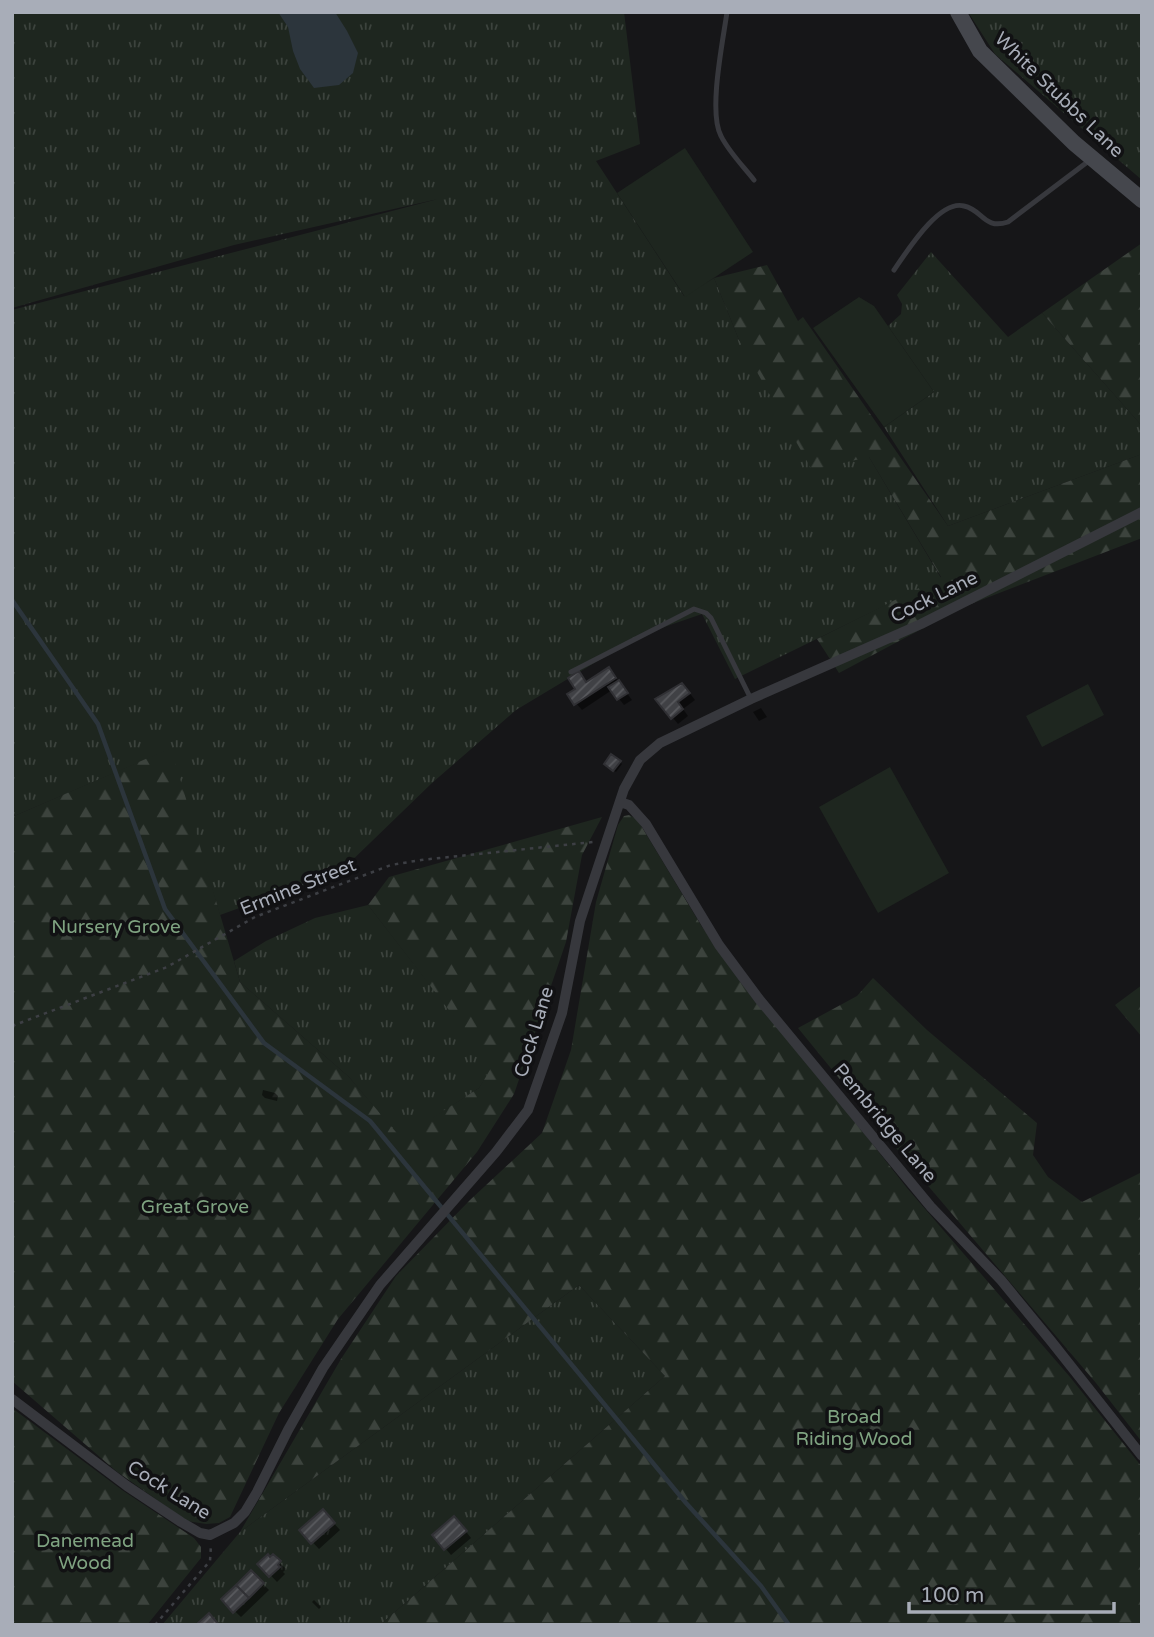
<svg xmlns="http://www.w3.org/2000/svg" width="1154" height="1637" font-family="'Varela Round',sans-serif">
  <style>
    .grass { fill: url(#grass-tufts) }
    .forest { fill: url(#forest-firs) }
    .park { fill: #1e261f }
    .water { fill: #2c353c }
    .shadow { fill: #0007 }
    .lines { fill: none; stroke-linecap: round; stroke-linejoin: round }
    .stream { stroke: #2c353c; stroke-width: 4.5 }
    .building { fill: url(#building-hatch); stroke: #303034; stroke-width: 2 }
    .path { stroke: #3d3f44; stroke-width: 2.5; stroke-dasharray: 3.5 5; stroke-linecap: butt }
    .lane { stroke: #37383d; stroke-width: 5 }
    .street { stroke: #37383d; stroke-width: 10 }
    .secondary { stroke: #45474d; stroke-width: 16 }
    .labels { text-anchor: middle; dominant-baseline: central; stroke-width: 7; stroke-linejoin: round; paint-order: stroke }
    .street-label { font-size: 19px; fill: #a8adb8; stroke: #111113 }
    .park-label { font-size: 19px; fill: #7fa381; stroke: #111113 }
  </style>
  <defs>
    <pattern id="grass-tufts" width="24" height="20" patternUnits="userSpaceOnUse" patternTransform="scale(1.75)"><rect width="24" height="20" fill="#1e261f"/><path d="M3 7l-1-3M5 7V3M7 7l1-3M15 17l-1-3M17 17v-4M19 17l1-3" fill="none" stroke="#3c433d"/></pattern>
    <pattern id="forest-firs" width="22" height="20" patternUnits="userSpaceOnUse" patternTransform="scale(1.75)"><rect width="22" height="20" fill="#1e261f"/><path d="M5 1l3.5 6h-7zM16 11l3.5 6h-7z" fill="#3c433d"/></pattern>
    <pattern id="building-hatch" width="6" height="6" patternUnits="userSpaceOnUse" patternTransform="scale(1.75)"><rect width="6" height="6" fill="#404145"/><path d="M-1 1l2-2M0 6l6-6M5 7l2-2" fill="none" stroke="#595a5e"/></pattern>
  </defs>
  <rect width="100%" height="100%" fill="#161618"/>
  <path class="grass" d="M 12,12 L 624,12 L 640,144 L 596,161 L 684,296 L 714,278 L 739,340 L 869,457 L 941,578 L 735,679 L 702,614 L 641,635 L 516,710 L 432,783 L 340,872 L 220,915 L 170,749 L 12,817 L 12,310 L 438,199 L 234,245 L 12,308 Z
    M 968,12 L 1142,12 L 1142,180 L 995,54 Z
    M 931,252 L 1008,337 L 1042,313 L 1142,426 L 1142,454 L 948,526 L 884,427 L 934,392 L 888,326 L 901,314 L 902,304 L 897,295 Z
    M 368,905 L 493,1066 L 479,1088 L 401,1139 L 349,1077 L 240,982 L 234,961 L 266,941 L 315,918 Z
    M 579,1285 L 665,1376 L 380,1625 L 162,1625 L 240,1532 Z"/>
  <path class="forest" d="M 1142,243 L 1142,426 L 1042,313 Z
    M 767,265 L 798,321 L 803,317 L 948,526 L 1142,454 L 1142,538 L 963,607 L 839,673 L 817,639 L 941,577 L 869,457 L 812,470 L 739,340 L 714,278 Z
    M 171,748 L 240,982 L 349,1077 L 401,1138 L 479,1088 L 492,1066 L 368,905 L 389,877 L 602,817 L 582,855 L 566,942 L 514,1094 L 477,1152 L 338,1319 L 279,1413 L 230,1517 L 219,1523 L 206,1524 L 187,1521 L 116,1471 L 12,1381 L 12,817 Z
    M 629,815 L 637,819 L 702,927 L 907,1188 L 1070,1377 L 1142,1467 L 1142,1625 L 380,1625 L 665,1376 L 579,1285 L 240,1532 L 341,1359 L 396,1276 L 470,1200 L 542,1133 L 571,1050 L 596,902 L 618,825 L 624,816 Z
    M 873,978 L 927,1030 L 1037,1123 L 1033,1155 L 1048,1177 L 1082,1202 L 1142,1172 L 1142,1442 L 1096,1383 L 901,1154 L 798,1028 L 857,996 Z
    M 1142,985 L 1142,1037 L 1115,1005 Z
    M 12,1408 L 122,1490 L 194,1538 L 201,1547 L 201,1558 L 147,1625 L 12,1625 Z"/>
  <path class="park" d="M 685,148 L 753,252 L 685,297 L 617,193 Z
    M 859,297 L 874,306 L 934,392 L 884,427 L 813,328 Z
    M 1088,684 L 1104,715 L 1042,747 L 1026,716 Z
    M 890,767 L 949,873 L 878,913 L 819,807 Z"/>
  <path class="water" d="M 278,12 L 335,12 L 347,31 L 358,53 L 353,73 L 339,85 L 314,88 L 300,69 L 293,51 L 288,27 Z"/>
  <path class="shadow" d="M 609,669 L 632,700 L 624,705 L 612,690 L 582,710 L 569,695 L 578,689 L 578,673 L 587,683 Z
    M 688,691 L 695,700 L 683,709 L 688,716 L 678,724 L 658,700 Z
    M 761,708 L 767,717 L 759,721 L 753,712 Z
    M 620,762 L 622,764 L 616,772 L 608,766 Z
    M 263,1090 L 275,1093 L 278,1096 L 277,1101 L 265,1098 L 262,1095 Z
    M 329,1518 L 340,1530 L 319,1549 L 301,1530 Z
    M 460,1524 L 471,1538 L 451,1555 L 434,1535 Z
    M 273,1556 L 286,1569 L 283,1572 L 285,1574 L 277,1582 L 260,1564 Z
    M 251,1572 L 269,1590 L 241,1617 L 223,1600 Z
    M 314,1600 L 321,1607 L 319,1609 L 312,1602 Z"/>
  <g class="lines">
    <path class="stream" d="M 12,600 L 98,724 L 165,909 L 264,1043 L 370,1121 L 686,1503 L 761,1586 L 789,1625"/>
  </g>
  <path class="building" d="M 609,667 L 616,678 L 574,705 L 567,694 L 575,689 L 568,678 L 579,671 L 586,682 Z
    M 619,680 L 628,693 L 617,700 L 608,687 Z
    M 682,683 L 690,693 L 678,702 L 683,709 L 671,719 L 655,699 Z
    M 611,754 L 621,761 L 613,771 L 604,764 Z
    M 323,1509 L 335,1523 L 311,1544 L 299,1530 Z
    M 454,1516 L 467,1531 L 444,1550 L 432,1535 Z
    M 268,1554 L 270,1557 L 273,1554 L 281,1561 L 278,1565 L 280,1567 L 269,1577 L 257,1564 Z
    M 251,1570 L 264,1583 L 249,1598 L 236,1585 Z
    M 236,1585 L 249,1598 L 233,1613 L 221,1599 Z
    M 209,1613 L 219,1625 L 198,1625 L 197,1624 Z"/>
  <g class="lines">
    <path class="path" d="M 12,1026 L 167,967 L 255,917 L 391,865 L 421,860 L 593,842
      M 155,1625 L 210,1561 L 211,1545"/>
    <path class="lane" d="M 727,12 C 723,41 708,112 721,136 C 729,152 743,166 754,180
      M 894,270 C 906,253 939,199 964,206 C 983,210 984,230 1008,222 L 1090,160
      M 571,672 L 694,609 L 706,613 L 711,618 L 751,699"/>
    <path class="street" d="M 620,802 L 629,805 L 646,824 L 719,945 L 759,999 L 931,1207 L 1001,1280 L 1051,1341 L 1142,1456
      M 12,1399 L 127,1486 L 181,1522 L 200,1533 L 210,1535 L 234,1523 L 245,1512 L 257,1492 L 288,1430 L 323,1368 L 380,1285 L 496,1152 L 528,1110 L 562,1013 L 580,921 L 624,789 L 640,760 L 660,743 L 751,699 L 921,624 L 1142,512"/>
    <path class="secondary" d="M 958,12 L 980,51 L 1074,143 L 1142,200"/>
  </g>
  <g class="labels">
    <g class="street-label">
      <text transform="translate(1059 95) rotate(44)">White Stubbs Lane</text>
      <text transform="translate(934 597) rotate(-26)">Cock Lane</text>
      <text transform="translate(298 887) rotate(-22)">Ermine Street</text>
      <text transform="translate(534 1032) rotate(-73)">Cock Lane</text>
      <text transform="translate(885 1123) rotate(50)">Pembridge Lane</text>
      <text transform="translate(169 1490) rotate(32)">Cock Lane</text>
    </g>
    <g class="park-label">
      <text x="116" y="927">Nursery Grove</text>
      <text x="195" y="1207">Great Grove</text>
      <text x="854" y="1417">Broad<tspan x="854" dy="22">Riding Wood</tspan></text>
      <text x="85" y="1541">Danemead<tspan x="85" dy="22">Wood</tspan></text>
    </g>
  </g>
  <rect width="1154" height="1637" fill="none" stroke="#a8adb8" stroke-width="28"/>
  <path d="M909 1602v10h205v-10" fill="none" stroke="#a8adb8" stroke-width="3.5"/>
  <text x="920" y="1602" font-size="21" fill="#a8adb8" stroke="#111113" stroke-width="5" paint-order="stroke">100 m</text>
</svg>
